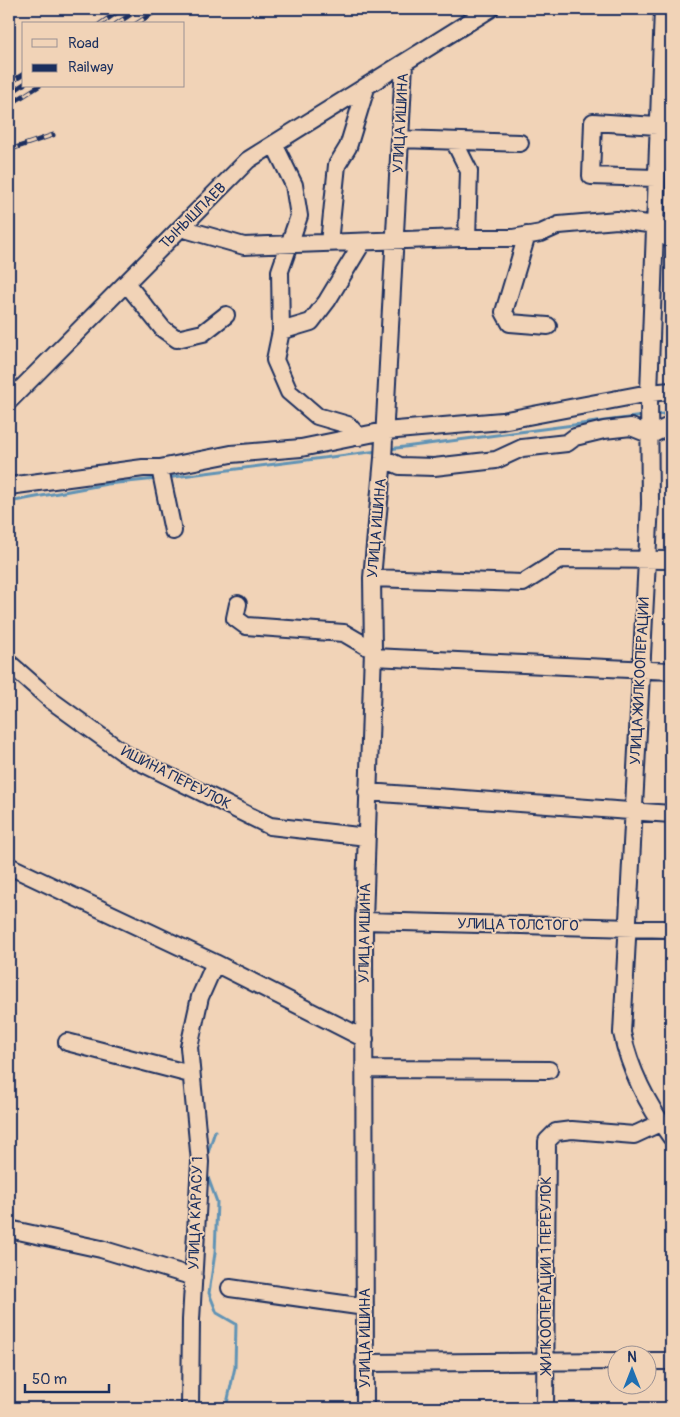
<svg xmlns="http://www.w3.org/2000/svg" width="680" height="1417" font-family="Pangolin,sans-serif">
  <style>
    .lines { fill: none; stroke-linecap: round; stroke-linejoin: round }
    .stream { stroke: #6093b5; stroke-width: 3 }
    .minor-casing { stroke: #1b2f5e; stroke-width: 20 }
    .minor { stroke: #f1d3b7; stroke-width: 16 }
    .rail-casing { stroke: #1b2f5e; stroke-width: 5 }
    .rail { stroke: #f1d3b7; stroke-width: 3; stroke-dasharray: 9; stroke-linecap: butt }
    .labels { text-anchor: middle; dominant-baseline: central; stroke-width: 4; stroke-linejoin: round; paint-order: stroke }
    .street-label { font-size: 15px; fill: #1b2f5e; stroke: #f1d3b7 }
  </style>
  <rect width="100%" height="100%" fill="#f1d3b7"/>
  <filter id="ink" filterUnits="userSpaceOnUse"><feTurbulence type="fractalNoise" baseFrequency=".02" numOctaves="2"/><feDisplacementMap in="SourceGraphic" scale="10" xChannelSelector="R" yChannelSelector="G"/><feConvolveMatrix kernelMatrix="1 2 1 2 8 2 1 2 1" color-interpolation-filters="sRGB"/></filter>
  <g filter="url(#ink)">
    <g class="lines">
      <path class="stream" d="M 655,415 L 671,413
        M 389,449 L 643,416
        M 166,478 L 378,451
        M 9,502 L 107,484 L 157,479
        M 206,1159 L 215,1131
        M 206,1172 L 217,1202 L 215,1253 L 209,1293 L 217,1313 L 236,1324 L 235,1367 L 226,1408"/>
      <defs>
        <path id="minor" d="M 663,9 L 649,393 L 650,504 L 622,1033 C 630,1070 649,1107 671,1137
          M 400,139 L 520,143
          M 454,141 L 469,171 L 467,238
          M 274,144 L 294,185 L 299,216 L 280,271 L 281,331 L 275,360 L 289,392 L 317,416 L 348,425 L 359,437
          M 655,178 L 591,176 L 593,122 L 657,126
          M 181,228 L 244,246 L 460,238 L 513,238 L 541,233 L 559,225 L 617,220 L 656,225 L 668,238 L 671,239
          M 527,235 L 504,312 L 510,323 L 548,326
          M 329,243 L 337,165 L 348,147 L 366,88
          M 126,283 L 163,329 L 177,339 L 203,333 L 226,315
          M 281,331 L 311,322 L 327,301 L 362,243
          M 9,401 L 248,160 L 490,9
          M 383,458 L 400,466 L 434,467 L 496,460 L 522,448 L 567,443 L 575,437 L 604,430 L 631,427 L 651,435 L 671,425
          M 160,468 L 173,531
          M 9,486 L 143,468 L 160,468 L 231,454 L 301,448 L 385,431 L 502,421 L 649,393 L 671,391
          M 372,578 L 523,583 L 561,559 L 671,560
          M 238,604 L 235,618 L 246,626 L 344,633 L 373,650
          M 373,657 L 671,671
          M 9,663 L 52,701 L 128,756 L 270,826 L 367,837
          M 367,792 L 671,814
          M 9,866 L 215,963 L 365,1039
          M 364,921 L 671,929
          M 67,1042 L 190,1074
          M 364,1069 L 549,1070
          M 9,1229 L 101,1249 L 194,1277
          M 230,1288 L 365,1307
          M 648,1361 L 671,1361
          M 364,1363 L 618,1361
          M 190,1408 L 191,1320 L 200,1162 L 189,1047 L 200,997 L 215,963
          M 365,1408 L 364,921 L 373,650 L 372,578 L 383,458 L 404,64
          M 545,1408 L 547,1141 L 556,1132 L 572,1130 L 634,1135 L 660,1123"/>
      </defs>
      <use href="#minor" class="minor-casing"/>
      <use href="#minor" class="minor"/>
      <defs>
        <path id="rail" d="M 100,24 L 122,9
          M 116,24 L 139,9
          M 136,24 L 159,9
          M 9,83 L 24,74
          M 9,94 L 24,84
          M 9,105 L 39,86
          M 9,150 L 53,135"/>
      </defs>
      <use href="#rail" class="rail-casing"/>
      <use href="#rail" class="rail"/>
    </g>
  </g>
  <g class="labels">
    <g class="street-label">
      <text transform="translate(401 123) rotate(-87)">УЛИЦА ИШИНА</text>
      <text transform="translate(193 216) rotate(-45)">ТЫНЫШПАЕВ</text>
      <text transform="translate(377 528) rotate(-85)">УЛИЦА ИШИНА</text>
      <text transform="translate(640 681) rotate(-87)">УЛИЦА ЖИЛКООПЕРАЦИИ</text>
      <text transform="translate(176 778) rotate(27)">ИШИНА ПЕРЕУЛОК</text>
      <text transform="translate(518 925) rotate(1)">УЛИЦА ТОЛСТОГО</text>
      <text transform="translate(365 933) rotate(-89)">УЛИЦА ИШИНА</text>
      <text transform="translate(196 1213) rotate(-88)">УЛИЦА КАРАСУ 1</text>
      <text transform="translate(546 1275) rotate(-90)">ЖИЛКООПЕРАЦИИ 1 ПЕРЕУЛОК</text>
      <text transform="translate(365 1338) rotate(-90)">УЛИЦА ИШИНА</text>
    </g>
  </g>
  <rect width="680" height="1417" fill="none" stroke="#f1d3b7" stroke-width="30"/>
  <rect x="15" y="15" width="650" height="1387" fill="none" stroke="#1b2f5e" stroke-width="2" filter="url(#ink)"/>
  <rect x="22" y="22" width="162" height="65" fill="#f1d3b7" stroke="#9b9193"/>
  <rect x="32" y="39" width="25" height="8" fill="#f1d3b7" stroke="#9b9193"/>
  <text x="68" y="48" font-size="15" fill="#1b2f5e">Road</text>
  <rect x="32" y="64" width="25" height="8" fill="#1b2f5e" stroke="#9b9193"/>
  <text x="68" y="72" font-size="15" fill="#1b2f5e">Railway</text>
  <g transform="translate(632 1370)"><circle r="24" fill="#f1d3b7" stroke="#9b9193"/>
  <path d="M0-4L9 19L0 12L-9 19Z" fill="#1f6fb2"/>
  <text y="-8" font-size="14" font-weight="bold" text-anchor="middle" fill="#1b2f5e">N</text>
  </g>
  <path d="M25 1384v8h84v-8" fill="none" stroke="#1b2f5e" stroke-width="2.5"/>
  <text x="32" y="1384" font-size="15" fill="#1b2f5e" stroke="#f1d3b7" stroke-width="4" paint-order="stroke">50 m</text>
</svg>
